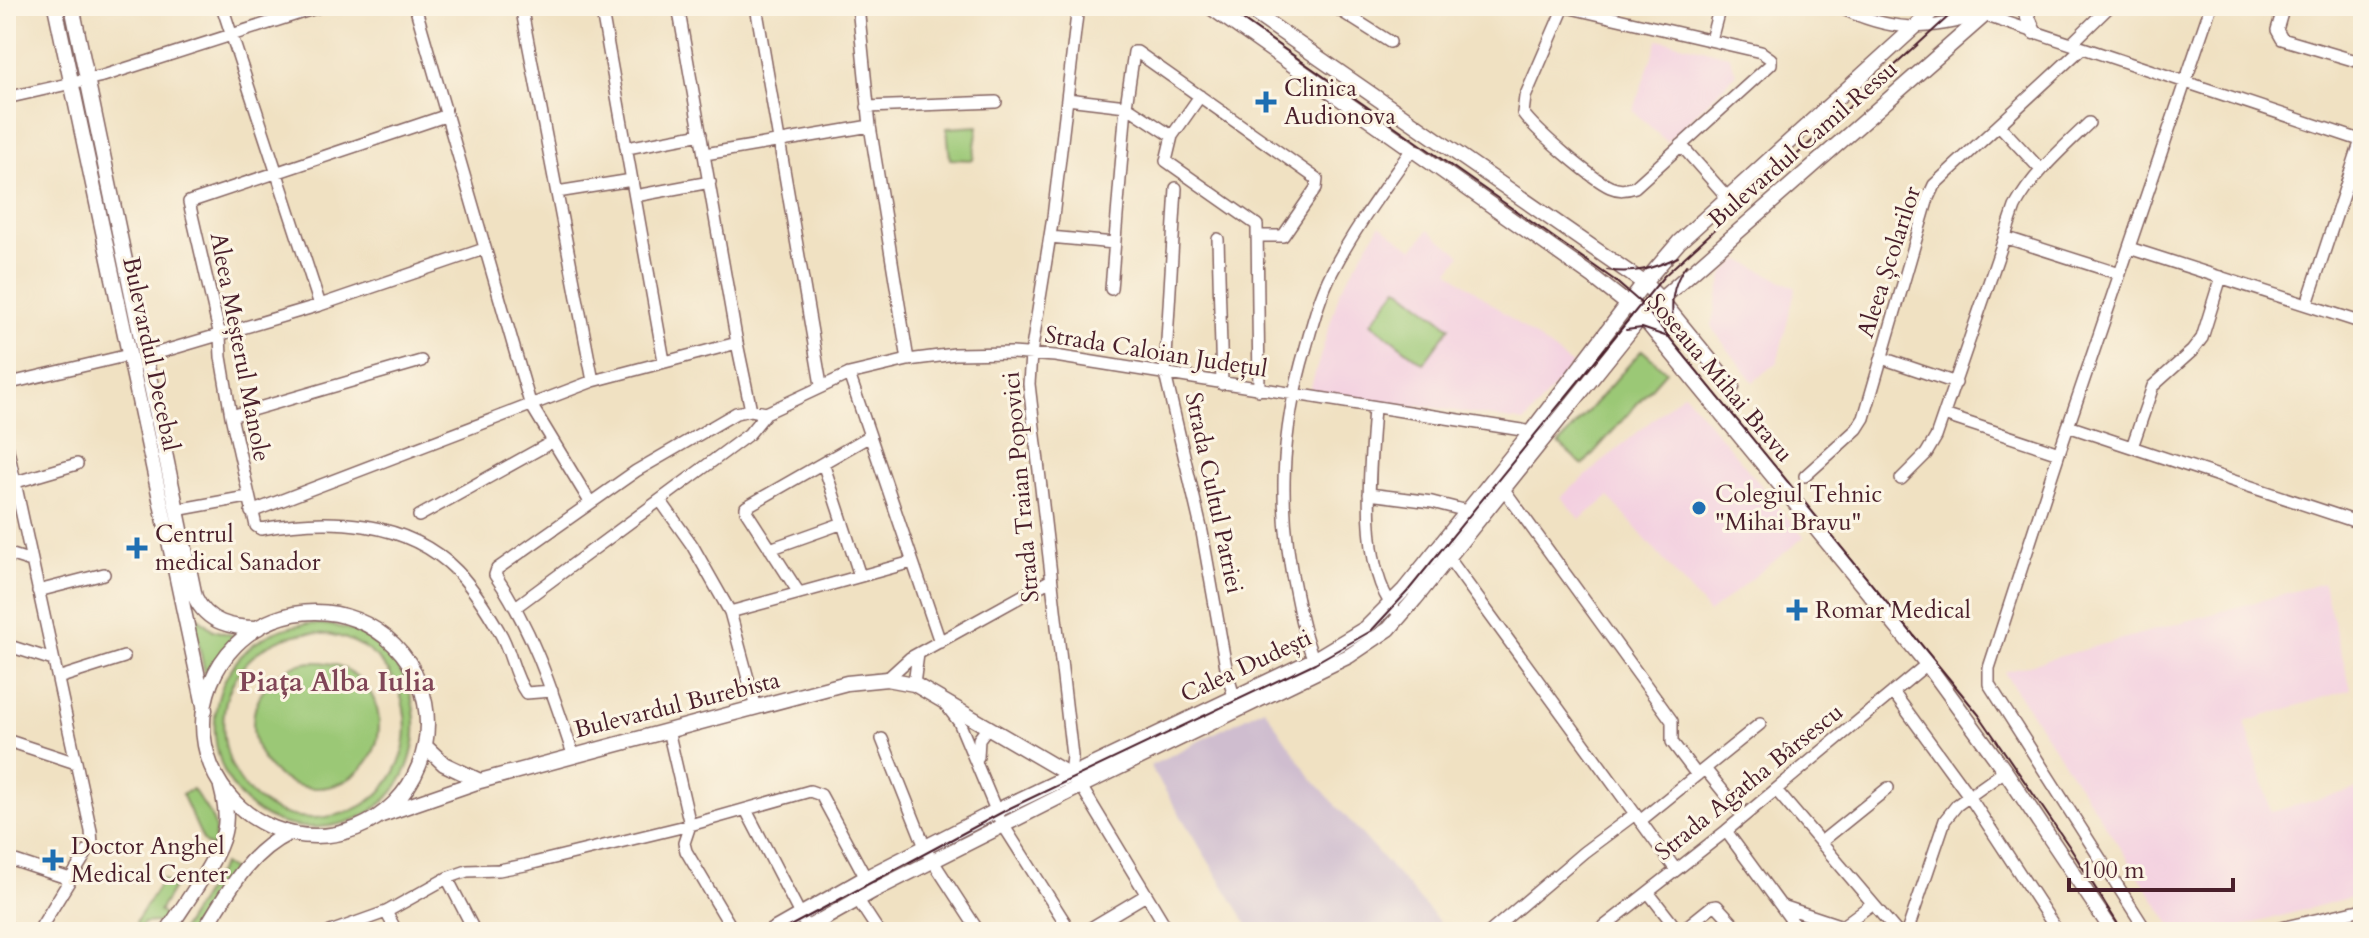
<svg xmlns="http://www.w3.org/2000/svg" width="2369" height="938" font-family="Cardo,serif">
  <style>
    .built { fill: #f3cfe0 }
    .industrial { fill: #cfbdcf }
    .green { fill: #9bc876; stroke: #727450; stroke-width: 2; fill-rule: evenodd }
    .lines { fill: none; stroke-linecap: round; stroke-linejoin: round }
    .minor-casing { stroke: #846360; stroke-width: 14 }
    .major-casing { stroke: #846360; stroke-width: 17 }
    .minor { stroke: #fff; stroke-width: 11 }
    .major { stroke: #fff; stroke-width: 14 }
    .tram { stroke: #4a1f2b; stroke-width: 2 }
    .poi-dot { fill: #1f6fb2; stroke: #fcf5e5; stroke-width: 3 }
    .labels { text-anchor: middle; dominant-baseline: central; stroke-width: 6; stroke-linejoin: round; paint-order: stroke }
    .poi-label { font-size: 24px; fill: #4a1f2b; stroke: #fcf5e5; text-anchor: start }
    .street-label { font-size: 24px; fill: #4a1f2b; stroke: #fcf5e5 }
    .quarter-label { font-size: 28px; font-weight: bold; fill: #804657; stroke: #fcf5e5 }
  </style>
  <rect width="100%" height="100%" fill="#fcf5e5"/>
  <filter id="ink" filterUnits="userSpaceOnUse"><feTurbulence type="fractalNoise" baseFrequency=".0125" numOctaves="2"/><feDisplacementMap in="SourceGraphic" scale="16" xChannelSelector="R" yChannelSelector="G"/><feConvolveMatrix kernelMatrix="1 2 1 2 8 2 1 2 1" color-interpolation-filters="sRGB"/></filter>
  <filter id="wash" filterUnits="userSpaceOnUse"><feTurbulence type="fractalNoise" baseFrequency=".006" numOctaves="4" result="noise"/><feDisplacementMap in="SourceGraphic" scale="32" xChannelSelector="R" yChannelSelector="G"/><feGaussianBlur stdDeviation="1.8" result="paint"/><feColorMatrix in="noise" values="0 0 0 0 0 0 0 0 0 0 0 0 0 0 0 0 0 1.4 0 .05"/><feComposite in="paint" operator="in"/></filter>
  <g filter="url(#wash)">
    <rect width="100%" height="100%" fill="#f0e1c2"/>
    <path class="built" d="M 1658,39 L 1729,55 L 1736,74 L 1667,142 L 1633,111 Z
      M 1380,225 L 1413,249 L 1428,230 L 1461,255 L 1449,271 L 1572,365 L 1525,422 L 1417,405 L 1414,408 L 1310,390 L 1340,291 Z
      M 1739,259 L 1796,288 L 1777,363 L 1753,382 L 1711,327 L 1723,275 Z
      M 1684,393 L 1804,537 L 1709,613 L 1609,497 L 1580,519 L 1561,497 Z
      M 2323,583 L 2351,689 L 2245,722 L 2271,812 L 2363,787 L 2363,894 L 2221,932 L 2176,932 L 2004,672 Z"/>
    <path class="industrial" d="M 1264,708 L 1310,776 L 1443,926 L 1440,932 L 1252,932 L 1150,766 Z"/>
    <path class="green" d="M 978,126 L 973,160 L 950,159 L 947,128 Z
      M 1398,287 L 1450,327 L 1423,363 L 1371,323 Z
      M 1642,350 L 1666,371 L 1583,465 L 1559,444 Z
      M 196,616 L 213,630 L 236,636 L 205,674 L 193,617 Z
      M 305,624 C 444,618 454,817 321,827 C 192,836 173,643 305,624 ZM 306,633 C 428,629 442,802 326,817 C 206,832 181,651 306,633 Z
      M253 725a63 63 0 1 1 126 0a63 63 0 1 1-126 0Z
      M 193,789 C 206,811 222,821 212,848 L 204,842 L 182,794 Z
      M 223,864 L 234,871 L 196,932 L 180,932 Z
      M 163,879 L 174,886 L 159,911 L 169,919 L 165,925 L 156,922 L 144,923 L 138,930 L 136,922 Z"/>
  </g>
  <g filter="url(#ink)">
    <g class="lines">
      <defs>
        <path id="minor" d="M 222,6 L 320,305
          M 415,6 L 530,403 L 590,502
          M 521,6 L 593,381
          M 601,6 L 664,361
          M 678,6 L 737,343 L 751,410
          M 756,6 L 821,385
          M 858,6 L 870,126 L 908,360
          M 1333,6 L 1390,42
          M 1562,6 L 1761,52 L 1771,59 L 1771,64 L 1635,187 C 1626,190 1619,191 1610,187 C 1592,179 1535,130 1523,113 L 1525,97 L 1564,7
          M 1837,6 C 1894,34 1924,30 1984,15
          M 1939,6 L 1984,15 L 2363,141
          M 2284,6 L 2277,30 L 2282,39 L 2363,63
          M 1711,40 L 1720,6
          M 2071,44 L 2110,6
          M 6,98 L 103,76 L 322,6
          M 1067,99 L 1126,106 L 1172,136 L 1200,96
          M 867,107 L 996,102
          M 445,116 L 189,202 L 220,336 L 221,357 L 231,416 L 256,526 L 261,529 C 327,517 406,519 457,571 C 474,589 487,610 499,631 C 511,650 513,675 526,693 L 552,691
          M 1999,125 L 2041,170
          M 1172,136 L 1166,161 L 1257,225 L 1259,390
          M 1681,145 L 1727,197
          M 627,148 L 701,134
          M 705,154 L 870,126
          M 1176,188 L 1165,374 L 1202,532 L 1227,673 L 1236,703
          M 557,192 L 632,180
          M 635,196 L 710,182
          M 1050,237 L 1114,243
          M 2004,237 L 2120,274
          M 1218,239 L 1222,384
          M 2129,248 L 2363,323
          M 1111,289 L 1126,106 L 1134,52 L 1137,52 L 1317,179 L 1316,188 L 1283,236 L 1258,236
          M 2307,304 L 2363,134
          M 144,357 L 320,305 L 484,249
          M 1882,358 L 1956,383
          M 849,374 L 940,642
          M 6,384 L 129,355
          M 1374,407 C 1371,463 1356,575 1401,616
          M 1944,415 L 2059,453
          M 231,416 L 421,361
          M 2068,426 L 2363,524
          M 6,441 L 91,831 L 92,844 L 38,932
          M 2132,447 L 2153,386 L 2192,351 L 2202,338 L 2221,277
          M 823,463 L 860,576
          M 1805,476 L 1857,429 L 1864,418 L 1928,198 L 1934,185 L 2082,48
          M 1901,479 L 1926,454 L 1936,437 L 2015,207 C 2033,174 2062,149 2089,123
          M 16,482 L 77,464
          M 1500,484 L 1672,721 L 1672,742 L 1697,775
          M 1369,494 L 1432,502 L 1467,511
          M 660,500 L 692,545 L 730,612 L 756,708
          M 176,510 L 247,497
          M 251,512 L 593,381 L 737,343
          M 419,516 L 552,442
          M 2357,522 L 2363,506
          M 770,549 L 843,523
          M 6,553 L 31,561
          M 1445,553 L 1676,870
          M 38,591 L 104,574
          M 799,593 L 746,511 L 746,507 L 870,436
          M 517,606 L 749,434 L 766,413
          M 730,612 L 912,562
          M 6,645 L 53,660
          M 1316,664 C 1306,644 1301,621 1297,600 C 1277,510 1280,435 1306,347 C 1313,322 1320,295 1332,272 C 1354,229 1384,189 1412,149
          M 58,678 L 124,657
          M 887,679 L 910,658 L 1051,580
          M 914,684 L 918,654
          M 1893,692 L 1969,796 L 2058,932
          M 946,705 L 959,722 L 1000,820 L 1071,932
          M 668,730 L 690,825 L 684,843 L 686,851 L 734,932
          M 882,739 L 927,852 L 979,932
          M 6,740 L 76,763
          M 573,754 C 552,691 533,630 495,575 L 497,569 L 636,471 L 736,413 L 751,410 L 766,413 L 849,374 L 908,360 L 955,354 L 1012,353 L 1055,356 L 1522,430 L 1536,434
          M 978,757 L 979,739 L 988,727
          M 1705,769 L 1743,816
          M 1070,774 L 1072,756 L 1029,384 L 1031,354 L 1053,217 L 1078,6
          M 1081,786 L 1169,932
          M 1776,790 L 1897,932
          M 746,810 L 803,920
          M 1640,821 L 1760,724
          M 1726,831 L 1800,932
          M 1821,842 L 1888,788
          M 6,858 L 70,879
          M 447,878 L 475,932
          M 1648,892 L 1679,932
          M 854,894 L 879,932
          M 1782,906 L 1842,926
          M 386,912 L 397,932
          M 6,927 L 21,932
          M 1837,930 L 1872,904
          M 330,932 L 386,912 L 447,878 L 467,871 L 499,870 L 525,865 L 690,825 L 810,791 L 821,795 L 868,882
          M 1084,932 L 1146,895
          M 1490,932 L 1584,852 L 1635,814
          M 1597,932 L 1726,831 L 1927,664
          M 1680,932 L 1711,907 L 1717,906 L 1741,932
          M 1907,932 L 1945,820 L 1957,805 L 2005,771
          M 2147,932 L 1989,684 L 1989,668 L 2059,453 L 2211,6
          M 2264,932 L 2363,909"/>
        <path id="major" d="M 55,6 L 205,710
          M 72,6 L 195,597 C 207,623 232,628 258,628
          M 1209,6 L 1593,277 L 1640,314 L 1927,664 L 2005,771 L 2113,932
          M 1244,6 L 1644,283 L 1660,299 L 1732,387
          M 2023,6 L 2034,32
          M203 724a112 112 0 1 1 224 0a112 112 0 1 1-224 0Z
          M 425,746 L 444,764 L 480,781
          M 379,816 L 480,781 L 847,683 L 887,679 L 914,684 L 1073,777
          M 167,932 C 183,905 218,861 224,832 C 228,817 225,802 221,787
          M 203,932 C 227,894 247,853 289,833
          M 770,932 L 865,878 L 996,811 L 1313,660 L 1366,628 L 1404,590 L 1531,432 L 1644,283 L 1679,242 L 1938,6
          M 800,932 L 873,891 L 1081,786 L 1349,656 L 1389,629 L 1415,599 L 1642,316 L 1995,6"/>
      </defs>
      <use href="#minor" class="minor-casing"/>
      <use href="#major" class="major-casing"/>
      <use href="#minor" class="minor"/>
      <use href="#major" class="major"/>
      <path class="tram" d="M 1223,6 L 1613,279 L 1642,304 L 1979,715 L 2069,846 L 2123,932
        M 1607,270 C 1633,275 1654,268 1678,257
        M 1626,330 L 1642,328 L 1668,337
        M 1674,332 C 1671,306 1670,287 1686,265
        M 779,932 L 1010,808 L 1315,663 L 1371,631 L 1407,592 L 1664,276 L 1960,6"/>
    </g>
  </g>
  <g class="poi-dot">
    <path d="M1262 90h8v8h8v8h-8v8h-8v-8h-8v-8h8z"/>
    <circle cx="1699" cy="508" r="8"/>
    <path d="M133 536h8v8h8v8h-8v8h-8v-8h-8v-8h8z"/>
    <path d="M1793 598h8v8h8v8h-8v8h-8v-8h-8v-8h8z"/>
    <path d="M49 848h8v8h8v8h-8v8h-8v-8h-8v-8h8z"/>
  </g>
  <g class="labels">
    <g class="poi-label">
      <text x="1284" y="88">Clinica<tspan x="1284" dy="28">Audionova</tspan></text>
      <text x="1715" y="494">Colegiul Tehnic<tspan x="1715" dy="28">"Mihai Bravu"</tspan></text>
      <text x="155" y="534">Centrul<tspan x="155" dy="28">medical Sanador</tspan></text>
      <text x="1815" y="610">Romar Medical</text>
      <text x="71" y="846">Doctor Anghel<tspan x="71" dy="28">Medical Center</tspan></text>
    </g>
    <g class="street-label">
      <text transform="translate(1803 144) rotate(-41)">Bulevardul Camil Ressu</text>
      <text transform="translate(1889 262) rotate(-72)">Aleea Școlarilor</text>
      <text transform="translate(240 347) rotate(79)">Aleea Meșterul Manole</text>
      <text transform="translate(1156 352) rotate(9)">Strada Caloian Județul</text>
      <text transform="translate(151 354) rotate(78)">Bulevardul Decebal</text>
      <text transform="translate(1720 378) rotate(50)">Șoseaua Mihai Bravu</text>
      <text transform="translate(1021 487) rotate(-95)">Strada Traian Popovici</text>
      <text transform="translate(1214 493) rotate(78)">Strada Cultul Patriei</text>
      <text transform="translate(1246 666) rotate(-25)">Calea Dudești</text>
      <text transform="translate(677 705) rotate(-14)">Bulevardul Burebista</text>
      <text transform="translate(1749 782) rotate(-39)">Strada Agatha Bârsescu</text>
    </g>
    <g class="quarter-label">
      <text x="337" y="682">Piața Alba Iulia</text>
    </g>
  </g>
  <rect width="2369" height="938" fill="none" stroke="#fcf5e5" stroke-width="32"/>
  <path d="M2069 878v12h164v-12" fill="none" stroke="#4a1f2b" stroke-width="4"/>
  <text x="2081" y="878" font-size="24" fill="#4a1f2b" stroke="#fcf5e5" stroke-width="6" paint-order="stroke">100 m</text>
</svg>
